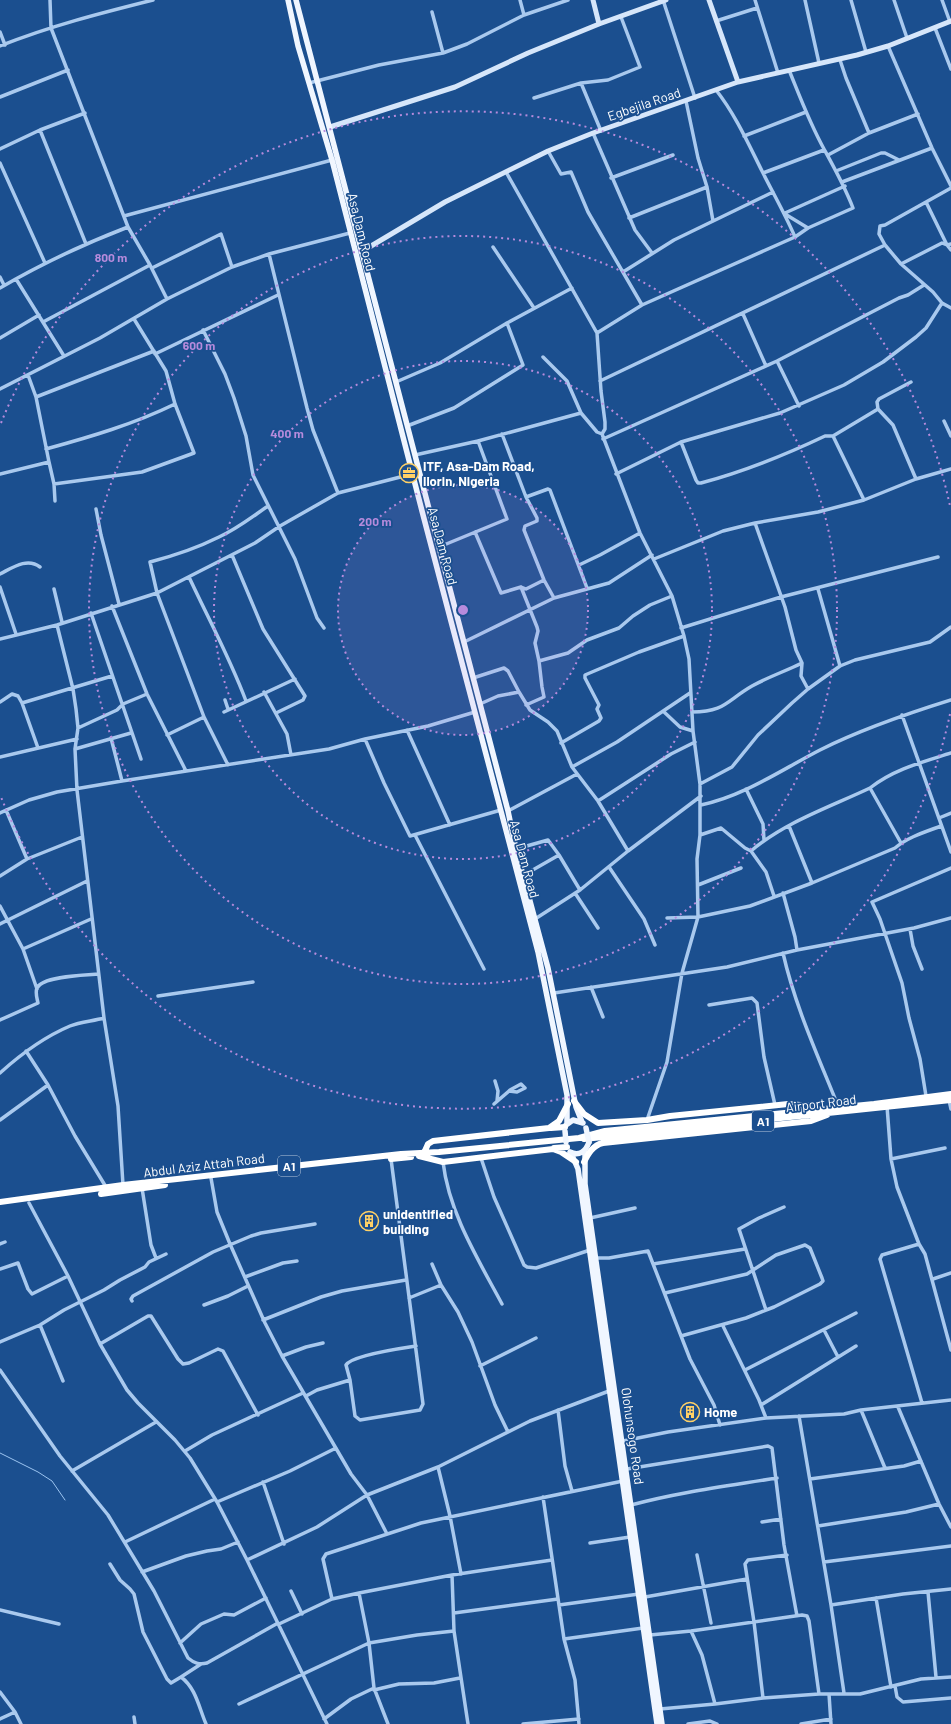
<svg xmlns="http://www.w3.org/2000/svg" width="951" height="1724" font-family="Barlow,sans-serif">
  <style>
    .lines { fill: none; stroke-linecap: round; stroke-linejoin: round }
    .stream { stroke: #9cc4f0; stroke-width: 1 }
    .street { stroke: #a9c9ee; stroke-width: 3.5 }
    .secondary { stroke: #d6e6fa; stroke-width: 5 }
    .primary { stroke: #f0f6ff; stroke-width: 5.5 }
    .highway { stroke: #fff; stroke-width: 6 }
    .primary-bridge { stroke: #f0f6ff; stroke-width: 5.5 }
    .ring { fill: none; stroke: #b68bdc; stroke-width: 2; stroke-dasharray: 2 4 }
    .labels { text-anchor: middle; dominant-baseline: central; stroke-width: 3.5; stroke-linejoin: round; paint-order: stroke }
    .shield { fill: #1b4f8f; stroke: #bbcadd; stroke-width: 1 }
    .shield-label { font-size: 12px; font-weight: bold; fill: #fff }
    .street-label { font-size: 13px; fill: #fff; stroke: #1b4f8f }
    .poi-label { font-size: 13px; font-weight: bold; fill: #fff; stroke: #1b4f8f; text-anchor: start }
    .centre { fill: #b68bdc; stroke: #1b4f8f; stroke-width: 2 }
    .ring-label { font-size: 12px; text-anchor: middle; font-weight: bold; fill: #b68bdc; stroke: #1b4f8f; stroke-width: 3.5; stroke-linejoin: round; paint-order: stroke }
  </style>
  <rect width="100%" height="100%" fill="#1b4f8f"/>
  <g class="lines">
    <path class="stream" d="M 0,1453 L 38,1472 L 52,1481 L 65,1500"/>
    <path class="street" d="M 50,0 L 51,28 L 128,227 L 150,265 L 167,299
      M 520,0 L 524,15
      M 663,0 L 695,98
      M 755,0 L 778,73
      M 805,0 L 819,63
      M 851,0 L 866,52
      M 894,0 L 907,38
      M 942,0 L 950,22
      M 432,12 L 443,53
      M 716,21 L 757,8
      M 935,28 L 951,69
      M 0,32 L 5,45
      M 0,46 C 50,26 101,13 153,0
      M 888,46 L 932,148 L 951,186
      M 840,60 L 846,78 L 869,133
      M 309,83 L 379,65 L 443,53 L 467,44 L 524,15 L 568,0
      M 581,83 L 601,131
      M 716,90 C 735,114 748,143 762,171 C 773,193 785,214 795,237
      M 0,97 L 68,70
      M 534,98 L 581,83 L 608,80 L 640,67 L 621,17
      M 40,130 L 86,244
      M 593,133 L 635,230 L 652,253
      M 744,136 L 806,112
      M 0,149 L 40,130 L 85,113
      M 548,151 L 561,174 L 571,172 L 588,212 L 642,305
      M 828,155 L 869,133 L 918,114
      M 0,163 L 45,263
      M 836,171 L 881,153 L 885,153 L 899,160
      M 506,172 L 597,333 L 601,391 L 605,422 L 605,429 L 602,434 L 640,533 L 672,596 L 684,636 L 689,659 L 693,731 L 700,784 L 700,835 L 697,859 L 698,917 L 682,973 L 667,1062 L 647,1120
      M 763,173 L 824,150
      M 611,178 L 673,155
      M 842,182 L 932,148
      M 707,187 L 713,221
      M 926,202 L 947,245 L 951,250
      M 785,213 L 845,186
      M 785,214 L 808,228
      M 124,216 L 332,160
      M 629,218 L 707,187 L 698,158 L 686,101
      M 885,245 L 879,234 L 880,226 L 885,225 L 951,188
      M 493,247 L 534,308
      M 269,254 L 307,408 L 313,430 L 338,493
      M 901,264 L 942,243 L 947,245 L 951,244
      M 152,268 L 221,234 L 232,267
      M 623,272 L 674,240 L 773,192
      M 0,277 L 4,285
      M 16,279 L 64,356
      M 0,288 C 41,264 84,244 128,227
      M 942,303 L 951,308
      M 743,314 L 766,366
      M 43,322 L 150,265
      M 203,330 L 225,374 L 234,398 L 246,436 L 253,475 L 295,559 L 317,618 L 324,628
      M 597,333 L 642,305 L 795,237 L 808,228 L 853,208 C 845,187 835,169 824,149 C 810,124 800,97 789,70
      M 0,338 L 39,315
      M 155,354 L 278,295
      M 543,357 L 567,381 L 581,413
      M 777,361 L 799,406
      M 600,381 L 885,245 L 901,264 L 933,292 L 942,303 L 926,328 L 916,337 L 883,362 L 844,385 L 780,413 L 681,442 L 616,474
      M 396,382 L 440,363 L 507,323 L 572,288
      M 0,389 L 100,338 L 167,299 L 232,267 L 269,254 L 350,233
      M 36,397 L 154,351
      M 878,409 L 877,402 L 879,399 L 911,382
      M 944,421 L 951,436
      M 407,426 L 454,408 L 523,365 L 507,323
      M 502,434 L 526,497 L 537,518 L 537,521 L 525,526 L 524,530 L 544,580 L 554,598
      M 833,436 L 864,500
      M 603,439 L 777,361 L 899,298 L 908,295 L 924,285
      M 681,442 L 696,480 L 698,483 L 701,483 C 746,471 783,456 825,436 L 833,436 L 878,409 L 893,425 L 916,479
      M 46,449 C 90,437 134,424 175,404
      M 415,455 L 478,441 L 581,413 L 597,432 L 602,434
      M 49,462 L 54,484 L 55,501
      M 0,474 L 49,462 L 36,397 L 28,375
      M 54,484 L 142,472 L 194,453 L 175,404 L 166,371 L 134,319
      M 526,497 L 548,489 L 550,490 L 587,588
      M 96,509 L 101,535 L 119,604
      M 755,523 L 785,607 L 796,650 L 802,663 L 801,676 L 808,689
      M 475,532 L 501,593 L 521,587 L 526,589 L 544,580
      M 439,547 L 507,519 L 478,441
      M 232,555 L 263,629 L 305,696 L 303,700 L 276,713
      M 654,559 L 723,531 L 755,523 L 818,512 L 864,500 L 916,479 L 951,469
      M 579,565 L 600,555 L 640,533
      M 0,574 C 12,568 27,557 40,567
      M 189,577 C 208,618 230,658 246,701
      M 0,587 L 16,634
      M 521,587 L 537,627 L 538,631 L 535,643 L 539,661 L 542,687 L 544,697 L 526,705
      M 54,589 L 62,622
      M 818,589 L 840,666
      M 112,606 L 147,694 L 186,771
      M 91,613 L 141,759
      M 57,625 L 73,689 L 76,709 L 78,728 L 75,749 L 77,790 L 104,1018 L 118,1106 L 123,1185
      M 681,628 L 781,597 L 938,557
      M 0,639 L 57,625 L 157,593 L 255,543 L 280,526 L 338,493 L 412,474
      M 464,642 L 554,598 L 609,583 L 652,555
      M 539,661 L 568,653 L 587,640 L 619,628 L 633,616 L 650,605 L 672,596
      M 473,678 L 504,668 L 508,671 L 519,692
      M 264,692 L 287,734 L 291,755
      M 225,700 L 228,709
      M 0,702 L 12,694 L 18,696 L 22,703 L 38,748
      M 22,703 L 112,676
      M 480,704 L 498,696 L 519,692 L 530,710 L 548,722 L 557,731 L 572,767 L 598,801 L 628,851
      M 663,711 L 680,727 L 693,731
      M 224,712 L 295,679
      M 692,712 C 725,712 726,701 752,686 C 768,677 786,671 802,663
      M 902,715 L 951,852
      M 78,728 L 117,710 L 123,704 L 147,694
      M 407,730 L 450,825
      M 167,735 L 204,717
      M 111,738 L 122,781
      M 365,739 L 384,783 L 410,836 L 501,810
      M 561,743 L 599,721 L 601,718 L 597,709 L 599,705 L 585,678 L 585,675 L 639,652 L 684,636
      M 75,749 L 131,733
      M 0,757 L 77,739
      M 228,765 L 204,717 L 157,593 L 150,562 C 173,556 197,548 219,537 C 237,529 252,517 268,506
      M 572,767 L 617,742 L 690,693
      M 700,784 L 732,767 L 758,735 L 792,703 L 808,689 L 840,666 L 855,660 L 930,642 L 951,627
      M 870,788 L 901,843
      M 746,789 L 763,824 L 764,840
      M 598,801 L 671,754 L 695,742
      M 701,805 C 744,796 781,770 820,750 C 862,729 906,714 951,700
      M 6,810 L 27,859
      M 508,811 L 577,774
      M 0,813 L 29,800 L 57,792 L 122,781 L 329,749 L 365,739 L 428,726 L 475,712
      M 939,818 L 951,813
      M 789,826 L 812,883
      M 415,835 L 484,969
      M 700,835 L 721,828 L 745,848 L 751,851
      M 516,849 L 548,840 L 559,855 L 580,890
      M 609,867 L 644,919 L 655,945
      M 524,875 L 559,855
      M 0,876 L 27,859 L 82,837
      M 698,885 L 741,868
      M 575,893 L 598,928
      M 783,893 L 795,937 L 797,950
      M 774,896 L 766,872 L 751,851 C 785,822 830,807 870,788 C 894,769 923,762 951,753
      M 0,906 L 23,949 L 37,989
      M 667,918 L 698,917 L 750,906 L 812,883 L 895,848 C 908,837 925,832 941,826
      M 535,919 L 580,890 L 628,851 L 701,796
      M 0,924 L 87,881
      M 910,929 L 913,946 L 922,969
      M 23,949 L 91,919
      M 783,953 C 795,1006 818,1056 838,1106
      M 591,987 L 603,1017
      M 554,993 L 727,967 L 797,950 L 914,928 L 951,918
      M 158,996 L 253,982
      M 709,1005 L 752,998 L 757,1003 L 764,1057 L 775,1105
      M 0,1020 L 38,1003 C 37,998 35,993 37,988 C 42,976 86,975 98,974
      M 26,1051 L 48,1085 L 75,1136 L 106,1187
      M 0,1073 C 21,1054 44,1037 70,1026 C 80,1022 93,1021 104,1018
      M 495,1081 L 498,1091 L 497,1101
      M 926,1096 L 920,1059 L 909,1018 L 902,983 L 880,919 L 872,902 L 951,868
      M 949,1100 L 951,1109
      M 494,1104 L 509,1091 L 510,1090 L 521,1084 L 525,1088 L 517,1092 L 509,1091
      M 887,1106 L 891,1159 L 897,1187 L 919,1244 L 925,1254 L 951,1350
      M 0,1120 L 48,1085
      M 481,1158 L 494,1197 L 524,1265 L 527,1267 L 536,1268 L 590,1250
      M 891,1159 L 945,1148
      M 443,1162 C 449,1213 478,1259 502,1304
      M 211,1178 L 217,1212 L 230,1244 L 265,1323 L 282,1356 L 351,1474 L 367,1495 L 438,1467 L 530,1421 L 609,1391
      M 142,1188 L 151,1245 L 156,1258
      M 29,1203 L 68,1276 L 100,1344 L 127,1390 L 138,1403 L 175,1440 L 190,1458 L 217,1502 L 247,1560 L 327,1724
      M 590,1218 L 635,1208
      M 0,1244 L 5,1242
      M 919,1244 L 882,1255 L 880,1259 L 922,1403
      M 597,1258 L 609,1258 L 648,1251 L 690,1359 L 714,1405 L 720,1425
      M 432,1264 L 441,1285 L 458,1312 L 472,1342 L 495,1405 L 508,1432
      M 653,1264 L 745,1249
      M 0,1269 L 18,1263 L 28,1289 L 32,1294 L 68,1276
      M 245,1277 L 283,1263 L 297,1261
      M 933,1279 L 951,1273
      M 665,1293 L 747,1274 L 776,1255 L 805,1245 L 810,1248 L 822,1278 L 823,1281 L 820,1284 L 774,1307 L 746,1318 L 681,1336
      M 409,1298 L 441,1285
      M 132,1301 L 131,1299 L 133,1296 L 213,1252 L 251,1236 L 261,1233 L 315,1224
      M 204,1305 L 228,1296 L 248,1286
      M 766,1310 L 739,1229 L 759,1218 L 784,1207
      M 263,1320 L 321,1297 L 342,1291 L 406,1280
      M 40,1325 L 63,1381
      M 723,1326 L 759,1400 L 766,1418
      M 824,1330 L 838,1357
      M 0,1342 L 40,1325 L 64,1310 L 104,1290 L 120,1280 L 145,1267 L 149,1262 L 166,1254
      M 100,1344 L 148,1316 L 151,1316 L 178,1359 L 183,1364 L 189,1363 L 218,1349 L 223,1351 L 258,1415
      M 282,1356 L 306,1347 L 323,1343
      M 480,1366 L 536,1338
      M 0,1370 L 60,1456 L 108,1515 L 154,1591 L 188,1658 C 194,1663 199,1665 207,1663 L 278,1623
      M 745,1370 L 856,1313
      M 350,1380 L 346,1365 C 352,1355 403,1348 416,1346
      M 306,1396 L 317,1390 L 350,1380 L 355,1416 L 360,1420 L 420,1410 L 423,1404 L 391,1159
      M 761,1405 L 856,1346
      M 898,1407 L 939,1504 L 951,1527
      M 558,1410 L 565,1466 L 572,1491
      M 861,1410 L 885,1468
      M 799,1416 L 831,1605 L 844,1693
      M 623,1441 L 668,1432 L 766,1418 L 844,1414 L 861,1410 L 951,1400
      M 185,1451 L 212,1435 L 303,1393
      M 438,1467 L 450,1516 L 461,1574
      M 627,1469 L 744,1450 L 768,1446 L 772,1448 L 784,1545 L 797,1616
      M 72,1471 L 156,1422
      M 810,1479 L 904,1466 L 921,1461
      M 263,1482 L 284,1544
      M 543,1497 L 564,1639 L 575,1680 L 579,1724
      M 217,1502 L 290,1471 L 336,1448
      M 631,1505 C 679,1492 728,1486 777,1478
      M 762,1522 L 781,1519
      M 818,1526 L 906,1512 L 939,1504
      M 125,1542 L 215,1499
      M 590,1543 L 630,1537
      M 697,1555 L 711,1623
      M 247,1560 L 317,1527 L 367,1495 L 387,1534
      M 824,1562 L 951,1546
      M 110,1564 L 120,1580 L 130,1589 L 134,1594 L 143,1632 L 167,1679 L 171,1683 L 181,1677 C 196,1688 199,1708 206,1724
      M 142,1572 L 186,1556 L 207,1551 L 221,1549 L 238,1542
      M 452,1575 L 454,1631 L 468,1724
      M 291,1591 L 302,1614
      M 928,1592 L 936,1677
      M 359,1593 L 369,1643 L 374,1688 L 388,1724
      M 645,1597 L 747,1579
      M 876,1598 L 891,1687
      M 332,1599 L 323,1559 L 326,1554 L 421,1523 L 623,1481
      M 559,1605 L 639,1594
      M 831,1605 L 903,1594 L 951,1589
      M 0,1610 L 59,1624
      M 454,1613 L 558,1599
      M 279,1624 L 332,1599 L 359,1593 L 452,1575 L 552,1560
      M 691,1631 L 702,1655 L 715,1704
      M 650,1635 L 691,1631 L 802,1615 L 807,1616 L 809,1621 L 819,1694
      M 564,1639 L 643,1628
      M 180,1643 L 201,1624 L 224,1614 L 234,1615 L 266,1598
      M 181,1677 L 201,1664
      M 895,1686 L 897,1697 L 903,1702 L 951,1698
      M 374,1690 L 399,1684 L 434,1683 L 460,1678
      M 0,1692 L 15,1712 L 21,1724
      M 829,1694 L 831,1724
      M 763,1698 L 754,1622 L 745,1564 L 748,1560 L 787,1555
      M 239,1704 L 369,1643 L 417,1635 L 454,1631
      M 660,1709 L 715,1704 L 763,1698 L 819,1694 L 860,1694 L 921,1679 L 951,1677
      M 134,1717 L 135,1724
      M 0,1719 L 15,1712
      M 324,1719 L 351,1699 L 374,1688
      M 523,1724 L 579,1719
      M 688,1724 L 710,1721 L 717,1724
      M 801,1724 L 831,1719"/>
    <path class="secondary" d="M 593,0 L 599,24
      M 709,0 L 738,82
      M 330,127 L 455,87 L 528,53 L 599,24 L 666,0
      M 361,252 L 445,202 L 548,151 L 593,133 L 738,82 L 857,55 L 888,46 L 951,21"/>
    <path class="primary" d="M 288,0 L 298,46 L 332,160 L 422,511 L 538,952 L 567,1095 L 567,1123
      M 296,0 L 508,811 L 516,849 L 548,968 L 576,1107 L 582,1122
      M 566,1125 L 573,1120 L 583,1123
      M 585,1151 L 585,1184 L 662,1724
      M 570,1152 C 579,1157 586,1151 589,1142
      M 571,1153 L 578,1169 L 657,1724"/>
    <path class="highway" d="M 574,1101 L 584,1114 L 598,1123 L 647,1120 L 670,1116 L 788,1104 L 812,1106
      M 551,1128 L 565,1127
      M 584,1139 L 951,1100
      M 554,1148 L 567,1147
      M 424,1153 L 428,1144 L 433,1141 L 549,1128 L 559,1121 L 568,1104
      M 419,1156 L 443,1162 L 553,1149 L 561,1152 L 576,1162
      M 391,1159 L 411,1157
      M 584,1162 C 588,1154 593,1145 603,1143 L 811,1121 L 827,1115
      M 101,1194 L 165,1185
      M 0,1202 L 123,1185 L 401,1154 L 439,1152 L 579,1138 L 605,1131 L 874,1104 L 951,1094"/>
    <path class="primary-bridge" d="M 586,1128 L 589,1142
      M 565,1131 L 566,1142"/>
  </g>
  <circle cx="463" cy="610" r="125" fill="#b68bdc" fill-opacity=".12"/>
  <g class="ring">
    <circle cx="463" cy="610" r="125"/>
    <circle cx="463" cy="610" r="249"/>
    <circle cx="463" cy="610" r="374"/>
    <path d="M950 714A498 498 0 0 1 1 797M1 423A498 498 0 0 1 950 506"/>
  </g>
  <defs>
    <symbol id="office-ring" viewBox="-11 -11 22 22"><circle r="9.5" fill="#1b4f8f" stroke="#ffd166" stroke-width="1.5"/><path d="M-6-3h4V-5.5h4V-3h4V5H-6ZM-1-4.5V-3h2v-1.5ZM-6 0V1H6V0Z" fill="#ffd166"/></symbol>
    <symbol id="building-ring" viewBox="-11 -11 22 22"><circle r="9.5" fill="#1b4f8f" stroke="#ffd166" stroke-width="1.5"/><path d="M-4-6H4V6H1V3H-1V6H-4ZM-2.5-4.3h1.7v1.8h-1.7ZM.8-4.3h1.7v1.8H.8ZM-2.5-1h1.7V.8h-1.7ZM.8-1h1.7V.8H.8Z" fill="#ffd166"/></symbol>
  </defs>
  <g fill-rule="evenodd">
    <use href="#office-ring" x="398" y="462" width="22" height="22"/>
    <use href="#building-ring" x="358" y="1210" width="22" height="22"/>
    <use href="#building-ring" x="679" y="1401" width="22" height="22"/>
  </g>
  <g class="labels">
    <g class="shield">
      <rect x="752" y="1111" width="22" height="20" rx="3"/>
      <rect x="278" y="1156" width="22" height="20" rx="3"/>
    </g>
    <g class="shield-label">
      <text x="763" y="1121">A1</text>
      <text x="289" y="1166">A1</text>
    </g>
    <g class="street-label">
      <text transform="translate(644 104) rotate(-19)">Egbejila Road</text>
      <text transform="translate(362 232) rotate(76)">Asa Dam Road</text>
      <text transform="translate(443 546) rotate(75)">Asa Dam Road</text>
      <text transform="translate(525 859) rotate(75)">Asa Dam Road</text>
      <text transform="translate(821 1103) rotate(-7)">Airport Road</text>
      <text transform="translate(204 1165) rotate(-7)">Abdul Aziz Attah Road</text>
      <text transform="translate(633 1436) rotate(82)">Olohunsogo Road</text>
    </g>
    <g class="poi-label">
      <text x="423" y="466">ITF, Asa-Dam Road,<tspan x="423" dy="15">Ilorin, Nigeria</tspan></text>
      <text x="383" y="1214">unidentified<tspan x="383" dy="15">building</tspan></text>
      <text x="704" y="1412">Home</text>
    </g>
  </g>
  <circle cx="463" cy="610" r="6" class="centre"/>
  <g class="ring-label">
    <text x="111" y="262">800 m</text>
    <text x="199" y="350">600 m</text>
    <text x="287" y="438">400 m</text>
    <text x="375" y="526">200 m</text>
  </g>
</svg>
